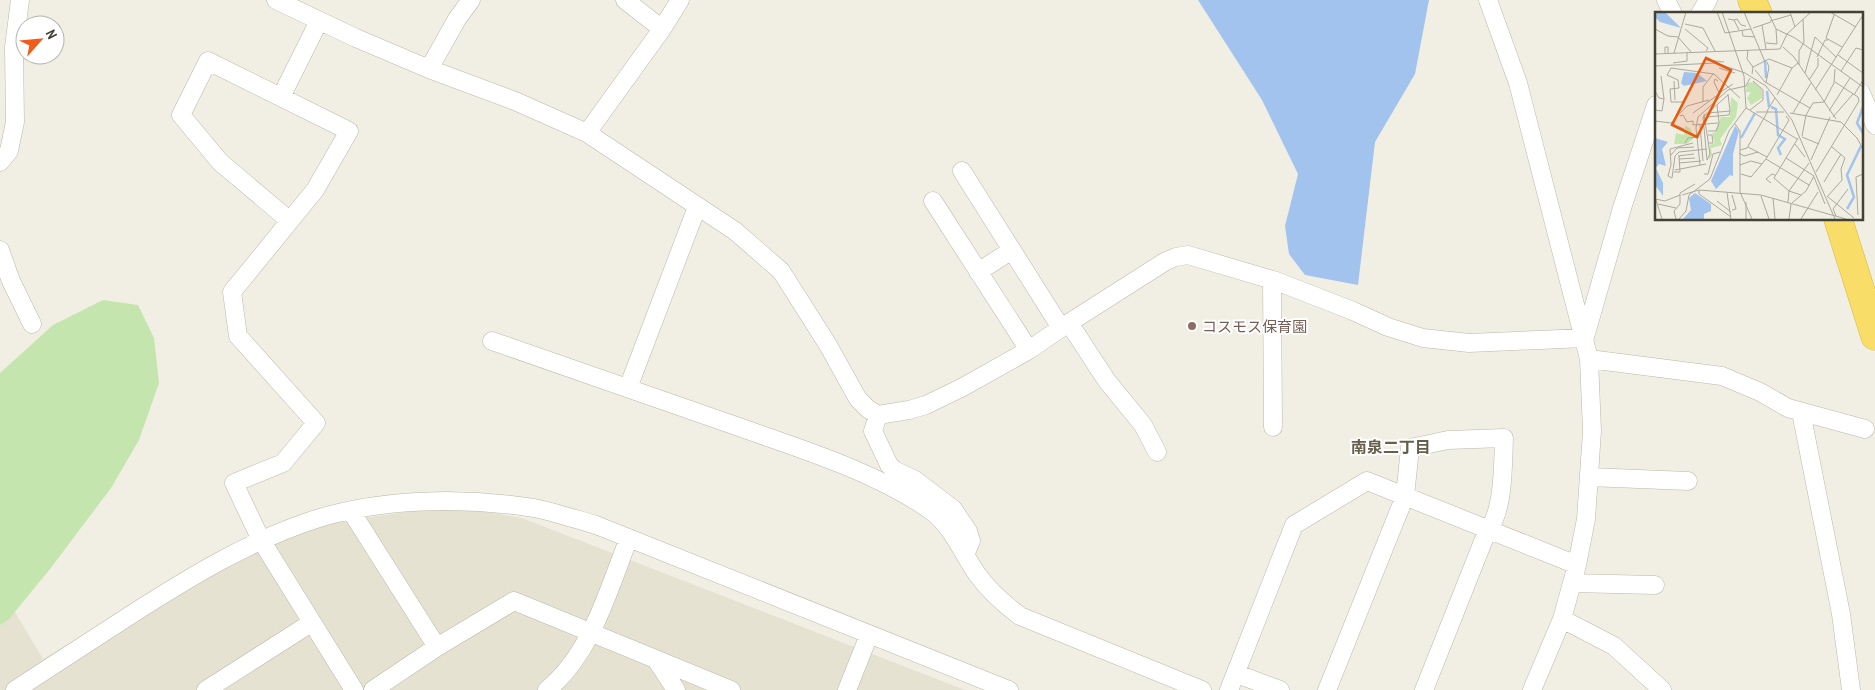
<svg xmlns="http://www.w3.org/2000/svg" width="1875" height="690" font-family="'Archivo Narrow','Noto Sans JP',sans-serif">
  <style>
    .residential { fill: #e5e2d2 }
    .green { fill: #c4e5ae }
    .water { fill: #a2c3ed }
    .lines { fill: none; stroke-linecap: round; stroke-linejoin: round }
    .street-casing { stroke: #bcb8a7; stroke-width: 19 }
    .highway-casing { stroke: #d7b539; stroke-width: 29 }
    .street { stroke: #fff; stroke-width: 18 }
    .highway { stroke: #f8de68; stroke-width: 28 }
    .education-dot { fill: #8d6e63; stroke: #fff; stroke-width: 2 }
    .labels { text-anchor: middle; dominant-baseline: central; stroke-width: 4; stroke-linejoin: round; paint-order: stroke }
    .education-label { font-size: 15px; fill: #785e54; stroke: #fff; text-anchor: start }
    .neighbourhood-label { font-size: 16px; font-weight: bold; fill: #665f4c; stroke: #fff }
    .inset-river { fill: none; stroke: #a2c3ed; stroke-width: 2.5 }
    .inset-road { fill: none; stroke: #aba99e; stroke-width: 1 }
    .view { fill: #e8590c; fill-opacity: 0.15; stroke: #e8590c; stroke-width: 2.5 }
    .inset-edge { fill: none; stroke: #434034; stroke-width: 2.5 }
  </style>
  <rect width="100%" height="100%" fill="#f1efe4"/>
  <path class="residential" d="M 450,506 L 522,518 L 965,690 L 0,690 L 0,587 L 43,659 L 246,538 L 342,521 Z"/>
  <path class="green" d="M 103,300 L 138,305 L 154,338 L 159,383 L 139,440 L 111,488 L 50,569 L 9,619 L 0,625 L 0,373 L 53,325 Z"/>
  <path class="water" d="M 1198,0 L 1429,0 L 1415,74 L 1375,142 L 1358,285 L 1305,275 L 1289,254 L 1285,226 L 1298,174 L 1262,100 Z"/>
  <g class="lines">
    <defs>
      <path id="street" d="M 276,0 L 356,38 L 429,69 L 515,101 L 587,133 L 735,231 L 781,271 L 828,345 L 858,399 L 868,409 L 878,415 L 909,410 L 926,405 L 963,387 L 1029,350 L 1064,326 L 1166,261 L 1176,257 L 1188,255 L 1276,281 L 1353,311 L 1388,327 L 1423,338 L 1469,343 L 1585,338
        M 625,0 L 662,29
        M 1488,0 L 1518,83 L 1589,359 L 1592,431 L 1586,519 L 1577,565 L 1562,619 L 1532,690
        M 1666,0 L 1673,14
        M 1700,14 L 1708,0
        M 429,69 L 457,19 L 471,0
        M 1861,93 L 1875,125
        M 281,97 L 319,21
        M 587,133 L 662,29 L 680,0
        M 0,162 L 9,151 L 15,122 L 14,47 L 20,0
        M 962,171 L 1061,328
        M 933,201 L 1029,350
        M 290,221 L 220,162 L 181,115 L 208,61 L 349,131 L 315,190 L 232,292 L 238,336 L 316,423 L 283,463 L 234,483 L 261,540 L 354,690
        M 0,250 L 11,281 L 32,324
        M 978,272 L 1012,250
        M 1272,280 L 1273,427
        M 1069,323 L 1107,381 L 1143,425 L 1157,452
        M 1585,337 L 1622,208 L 1656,105
        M 492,341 C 574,370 657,398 739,427 C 803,450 874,471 930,510 C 952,525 962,553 977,574 C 989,591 1004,604 1020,616 L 1202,690
        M 1589,359 L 1722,376 L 1760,392 L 1788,408 L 1865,429
        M 628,388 L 697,207
        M 1801,412 L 1841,614 L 1851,690
        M 878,415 L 873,431 L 889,465 L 894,470 L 915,480 L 953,509 L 968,531 L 971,541 L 965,555
        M 1589,477 L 1688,481
        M 351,511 L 437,647
        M 1572,583 L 1655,585
        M 1562,619 L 1614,646 L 1662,690
        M 657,661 L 676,690
        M 1237,674 L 1280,690
        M 15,690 C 54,665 93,639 132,614 C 190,577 247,542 313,520 C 381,498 464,497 534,508 C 554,512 575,519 596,525 L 1009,690
        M 206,690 L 311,623
        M 373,690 L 437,647 L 514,601 L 731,690
        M 547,690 C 592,653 608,590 629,538
        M 847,690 L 869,635
        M 1229,690 L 1294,525 L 1367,481 L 1577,565
        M 1327,690 L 1405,496 L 1410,448 L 1448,440 L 1504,438 C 1503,461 1504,512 1488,529 L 1424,690"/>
      <path id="highway" d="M 1752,0 L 1758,14
        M 1838,219 L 1875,336"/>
    </defs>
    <use href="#street" class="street-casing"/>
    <use href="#highway" class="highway-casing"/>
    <use href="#street" class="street"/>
    <use href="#highway" class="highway"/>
  </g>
  <circle class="education-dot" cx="1192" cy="326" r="5"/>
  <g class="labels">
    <g class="education-label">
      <text x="1202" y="326">コスモス保育園</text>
    </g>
    <g class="neighbourhood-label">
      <text x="1391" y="447">南泉二丁目</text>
    </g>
  </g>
  <g transform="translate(1655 12)">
    <rect width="208" height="208" fill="#f1efe4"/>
    <path d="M 99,70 L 107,78 L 107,86 L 96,93 L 92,86 L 96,80 L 91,80 L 92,71 ZM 76,85 L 83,91 L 81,105 L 65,127 L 67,133 L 56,136 L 57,143 L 54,148 L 55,133 L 60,131 L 57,121 L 60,121 L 66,105 L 75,105 ZM 30,114 L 35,116 L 39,126 L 32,132 L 19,132 L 21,121 L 29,123 Z" fill="#c4e5ae"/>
    <path d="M 2,0 L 10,0 L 26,16 L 5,10 L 0,5 ZM 29,60 L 42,61 L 52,69 L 29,74 L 26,71 ZM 80,114 L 84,119 L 78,142 L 78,164 L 75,163 L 61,177 L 56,169 ZM 0,126 L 13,130 L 7,137 L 11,154 L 4,152 L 1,156 L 8,171 L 8,184 L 0,173 ZM 40,181 L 56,192 L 56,199 L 49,202 L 49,207 L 28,207 L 36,198 L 34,186 Z" fill="#a2c3ed"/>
    <path class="inset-river" d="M 110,48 L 111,66M 112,79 L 114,95M 116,95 L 121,97 L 123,123 L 130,127 L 123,136 L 126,143M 208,95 L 202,111 L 208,121M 86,126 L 100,101M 192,197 L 199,185 L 192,163 L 206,134"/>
    <path class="inset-road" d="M 62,0 L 70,21 L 96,17M 89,0 L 110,50M 113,0 L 121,17 L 140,26 L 208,75M 135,0 L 140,15M 175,0 L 201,15M 179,3 L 171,26 L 187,35M 73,7 L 79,8 L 84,18M 79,8 L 82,7 L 86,13 L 91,14M 115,9 L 136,3M 30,12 L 48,16 L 60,39M 107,13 L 111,37M 98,16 L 116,10M 0,17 L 13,24 L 23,25 L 36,40M 30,17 L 53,36 L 51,39M 87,18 L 88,24 L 100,25M 111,31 L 122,32 L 121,17M 128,35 L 139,45 L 181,107M 93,38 L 92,47 L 98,55M 19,41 L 31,0M 0,42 L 125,37 L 132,22 L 156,0M 10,42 L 10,35 L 13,35 L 13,41M 183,43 L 208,61M 162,45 L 170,28 L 173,28M 52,48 L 69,50M 18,51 L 32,49 L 32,40M 144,53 L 144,39 L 149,30 L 148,7M 0,54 L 61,51 L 90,61 L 111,74 L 137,108 L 180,207M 16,56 L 59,62 L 85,86M 16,56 L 12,63 L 23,68 L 24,76 L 15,77 L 16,90 L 30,90M 64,56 L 80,61M 100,58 L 110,70 L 155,96M 186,59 L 201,36 L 208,38M 150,61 L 160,25 L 181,45M 97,62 L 98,55 L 114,47 L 137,56M 154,68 L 163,54 L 163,46M 19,69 L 20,88M 63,69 L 60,67 L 59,70 L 64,81M 111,71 L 114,55 L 112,50M 160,78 L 208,3M 0,79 L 4,86 L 9,87 L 6,64M 64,81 L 78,72M 73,82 L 75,99M 122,83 L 137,56 L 143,51M 199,83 L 208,68M 48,89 L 48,75 L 58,62M 169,90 L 179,71 L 180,57M 91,96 L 142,127M 0,98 L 7,99 L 9,87M 95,98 L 108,88 L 108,78 L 98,69M 112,99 L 120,86M 174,99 L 195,66M 101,100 L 129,100M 38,101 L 64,82M 53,101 L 75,99M 135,101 L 186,110 L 202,126 L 208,137M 138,101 L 156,71M 49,102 L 55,142 L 52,148M 25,104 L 28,103 L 32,110 L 38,109 L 38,113 L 63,111M 51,105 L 74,103 L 75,99M 178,105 L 198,82M 0,109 L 16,111 L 29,117M 16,111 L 32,94 L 54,88M 80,112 L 85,119 L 85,180 L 97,207M 45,113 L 48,149M 53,119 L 61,119 L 64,111 L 62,93M 53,123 L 57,123 L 58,131 L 54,131M 147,124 L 151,103 L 158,91 L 169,90M 147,125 L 164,132M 143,126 L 119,166 L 134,179 L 146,183M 30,131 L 33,126 L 44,125M 140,132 L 150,145M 93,135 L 112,145M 85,138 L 92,136 L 113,99M 84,141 L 89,144 L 103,140M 16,143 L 22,136 L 39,135M 20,144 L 17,166 L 13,164 L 16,153 L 15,137 L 38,131M 20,144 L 24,140 L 52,137M 23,144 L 39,142M 131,146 L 159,164M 24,147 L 40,146M 111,147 L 154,173M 52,148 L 48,105 L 73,83M 156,148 L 175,105M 24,151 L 46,149M 45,153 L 41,116 L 43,105 L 73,78 L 91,74 L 95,66M 85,153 L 96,149 L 107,152M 20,158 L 51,152M 19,160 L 25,160 L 24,144M 161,160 L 204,89 L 203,85 L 180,70M 49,162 L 53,162 L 58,142 L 65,140M 86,162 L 96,165 L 111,147 L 134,108 L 131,104M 159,165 L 170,192M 169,170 L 186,142M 116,171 L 111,167 L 117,162 L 120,163M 44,178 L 44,182 L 76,205M 72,181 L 76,207M 27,183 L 44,178 L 106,183 L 191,207M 106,184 L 114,207M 172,185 L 187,168 L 186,157 L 190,146 L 177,135M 173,185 L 199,206M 118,186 L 120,207M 0,187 L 10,189 L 25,183M 1,188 L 7,207M 62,189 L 76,200M 91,190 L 91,207M 133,190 L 134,179 L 154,151M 137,191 L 151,179 L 159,164M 3,192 L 21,196M 77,198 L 81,197 L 77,183M 203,203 L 201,165 L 208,162M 181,204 L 178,197 L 193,177M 21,207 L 19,199 L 25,192 L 25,181 L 40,172M 24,207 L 31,199 L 34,183 L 55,167 L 74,119 L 91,96 L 89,64 L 67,0M 134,207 L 136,192M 146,207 L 163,180"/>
    <path class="view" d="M 51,46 L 76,58 L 42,125 L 17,113 Z"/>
    <rect width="208" height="208" class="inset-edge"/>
  </g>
  <g transform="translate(40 40) rotate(63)"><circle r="24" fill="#ffffff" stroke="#b4b3ae"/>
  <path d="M0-4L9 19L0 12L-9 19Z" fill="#f25c1b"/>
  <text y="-8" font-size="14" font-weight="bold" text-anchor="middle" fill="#434034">N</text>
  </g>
</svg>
